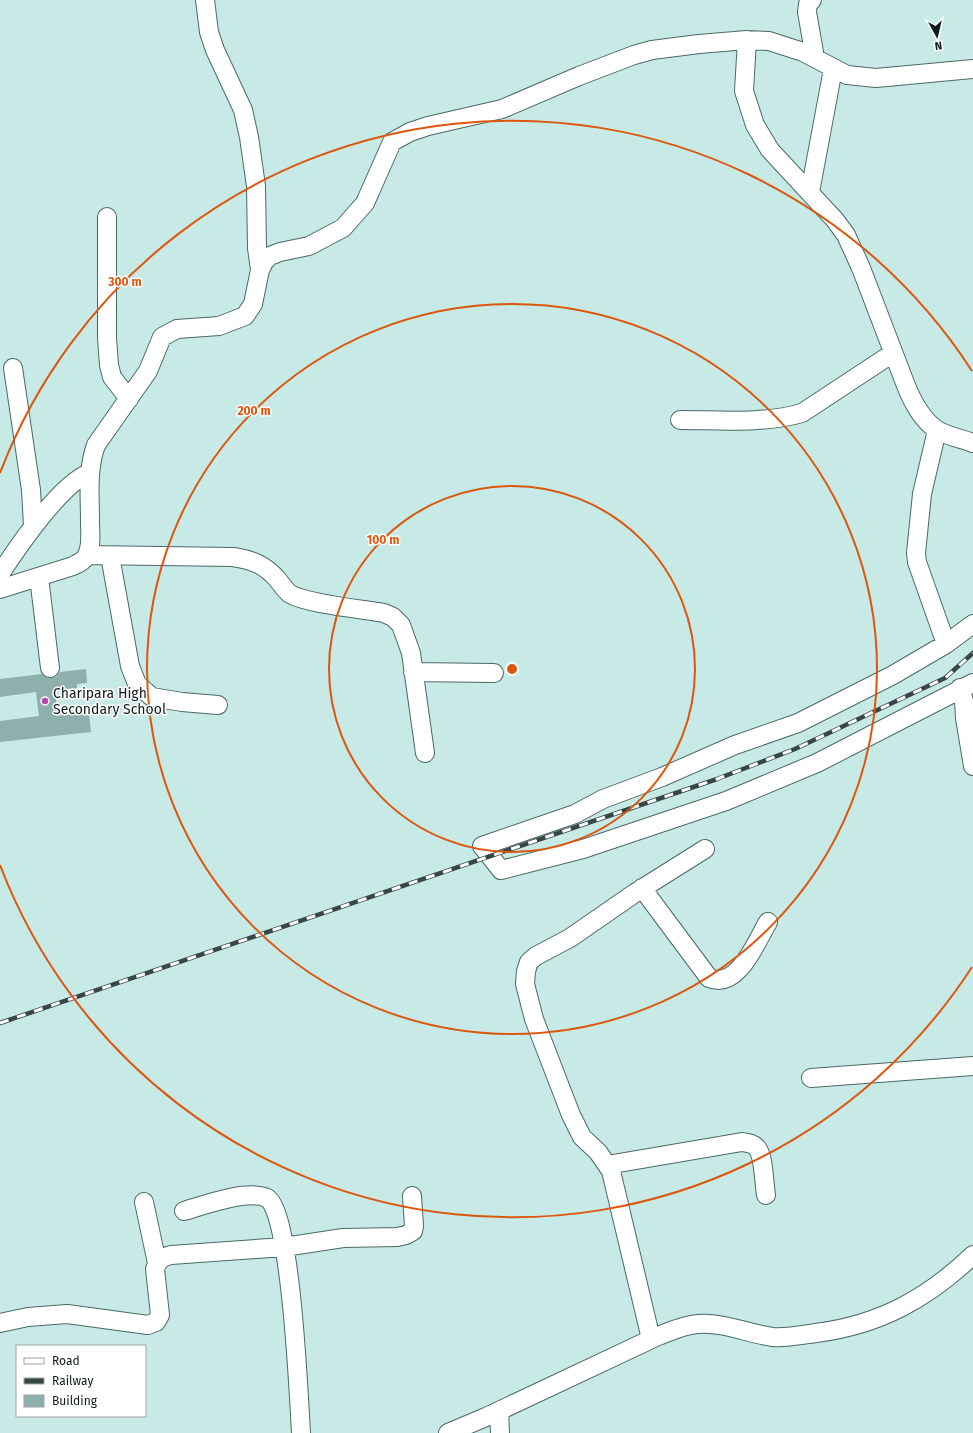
<svg xmlns="http://www.w3.org/2000/svg" width="973" height="1433" font-family="'Fira Sans',sans-serif">
  <style>
    .building { fill: #8eafab }
    .lines { fill: none; stroke-linecap: round; stroke-linejoin: round }
    .minor-casing { stroke: #4a6965; stroke-width: 20 }
    .minor { stroke: #fff; stroke-width: 18 }
    .rail-casing { stroke: #364745; stroke-width: 4.5 }
    .rail { stroke: #fff; stroke-width: 3; stroke-dasharray: 9; stroke-linecap: butt }
    .ring { fill: none; stroke: #dd560d; stroke-width: 2 }
    .poi-dot { fill: #b54aaa; stroke: #fff; stroke-width: 1.5 }
    .labels { text-anchor: middle; dominant-baseline: central; stroke-width: 3; stroke-linejoin: round; paint-order: stroke }
    .poi-label { font-size: 14px; fill: #0f1b1a; stroke: #fff; text-anchor: start }
    .centre { fill: #dd560d; stroke: #fff; stroke-width: 2 }
    .ring-label { font-size: 12px; text-anchor: middle; font-weight: bold; fill: #dd560d; stroke: #fff; stroke-width: 3; stroke-linejoin: round; paint-order: stroke }
  </style>
  <rect width="100%" height="100%" fill="#c8eae6"/>
  <path class="building" d="M 86,669 L 87,683 L 77,684 L 77,688 L 55,690 L 57,716 L 89,712 L 91,732 L 0,742 L 0,721 L 39,716 L 36,692 L 0,697 L 0,679 L 42,674 L 51,678 L 56,677 L 60,672 Z"/>
  <g class="lines">
    <defs>
      <path id="minor" d="M 205,0 L 209,32 L 215,50 L 243,110 L 249,137 L 256,186 L 257,248 L 260,270
        M 812,0 L 808,4 L 807,12 L 815,58
        M 747,40 L 744,91 L 755,125 L 770,150 L 835,220 L 846,235 L 861,268 L 905,383 C 912,401 921,419 937,430 C 947,436 962,439 973,443
        M 810,192 L 833,69
        M 107,217 L 107,338 L 109,365 L 112,377 L 129,399
        M 13,368 L 31,490 L 33,526
        M 680,420 C 720,420 764,424 802,413 L 893,353
        M 937,430 L 922,494 L 916,553 L 917,562 L 946,644
        M 87,555 L 233,557 C 253,560 265,565 278,580 C 281,584 286,591 290,594 C 307,604 362,609 384,613 L 393,617 L 401,625 L 411,653 L 425,753
        M 110,556 L 130,666 L 137,684 L 152,697 L 182,702 L 218,705
        M 0,574 C 17,548 62,482 90,473
        M 39,577 L 50,668
        M 0,589 L 73,566 C 79,563 84,561 87,555 C 92,545 90,532 90,521 C 90,496 87,470 96,445 L 148,371 L 162,337 L 177,329 L 219,326 L 245,316 L 253,304 L 260,270 L 264,262 L 270,256 L 280,252 L 309,246 L 343,228 L 365,203 L 392,142 L 410,132 L 428,126 L 502,109 L 579,76 L 634,55 L 652,50 L 699,44 L 747,40 L 769,41 L 803,52 L 847,75 L 876,78 L 973,69
        M 973,624 L 946,644 L 893,675 L 798,723 L 735,745 L 662,777 L 603,799 L 575,814 L 482,846 L 501,870 L 583,849 L 726,801 L 817,763 L 973,683
        M 413,672 L 494,673
        M 960,688 L 964,701 L 965,718 L 973,766
        M 642,888 L 709,978 C 738,990 756,942 768,922
        M 811,1078 L 973,1066
        M 607,1165 L 742,1142 C 748,1143 753,1143 757,1148 C 764,1156 764,1184 766,1195
        M 144,1202 L 157,1263
        M 184,1211 C 204,1205 248,1189 267,1198 C 291,1211 299,1400 301,1433
        M 0,1323 L 28,1317 L 67,1314 L 148,1325 L 156,1322 L 160,1315 L 155,1269 C 158,1260 162,1257 171,1255 L 284,1247 L 343,1238 L 397,1237 L 406,1235 L 413,1231 L 414,1226 L 412,1196
        M 651,1339 L 611,1171 L 598,1152 L 582,1137 L 571,1115 L 534,1019 L 525,984 L 526,971 L 529,962 L 536,956 L 570,938 L 635,893 L 705,849
        M 499,1411 L 500,1433
        M 448,1433 L 486,1417 L 658,1336 C 671,1331 684,1325 698,1324 C 724,1322 749,1334 773,1337 C 787,1338 802,1335 816,1333 C 879,1325 927,1299 973,1255"/>
    </defs>
    <use href="#minor" class="minor-casing"/>
    <use href="#minor" class="minor"/>
    <defs>
      <path id="rail" d="M 0,1023 L 717,779 L 795,749 L 945,678 L 973,653"/>
    </defs>
    <use href="#rail" class="rail-casing"/>
    <use href="#rail" class="rail"/>
  </g>
  <g class="ring">
    <circle cx="512" cy="669" r="183"/>
    <circle cx="512" cy="669" r="365"/>
    <path d="M972 967A548 548 0 0 1 0 865M0 473A548 548 0 0 1 972 371"/>
  </g>
  <circle class="poi-dot" cx="45" cy="701" r="4"/>
  <g class="labels">
    <g class="poi-label">
      <text x="53" y="693">Charipara High<tspan x="53" dy="16">Secondary School</tspan></text>
    </g>
  </g>
  <circle cx="512" cy="669" r="6" class="centre"/>
  <g class="ring-label">
    <text x="125" y="286">300 m</text>
    <text x="254" y="415">200 m</text>
    <text x="383" y="544">100 m</text>
  </g>
  <rect x="16" y="1345" width="130" height="72" fill="#ffffff" stroke="#9fa4a3"/>
  <rect x="24" y="1358" width="20" height="6" fill="#ffffff" stroke="#9fa4a3"/>
  <text x="52" y="1365" font-size="12" fill="#0f1b1a">Road</text>
  <rect x="24" y="1378" width="20" height="6" fill="#364745" stroke="#9fa4a3"/>
  <text x="52" y="1385" font-size="12" fill="#0f1b1a">Railway</text>
  <rect x="24" y="1395" width="20" height="12" fill="#8eafab" stroke="#9fa4a3"/>
  <text x="52" y="1405" font-size="12" fill="#0f1b1a">Building</text>
  <g transform="translate(937 36) rotate(172)" stroke="#ffffff" stroke-width="3" paint-order="stroke">
  <path d="M0-3L7 15L0 10L-7 15Z" fill="#0f1b1a"/>
  <text y="-6" font-size="11" font-weight="bold" text-anchor="middle" fill="#0f1b1a">N</text>
  </g>
</svg>
